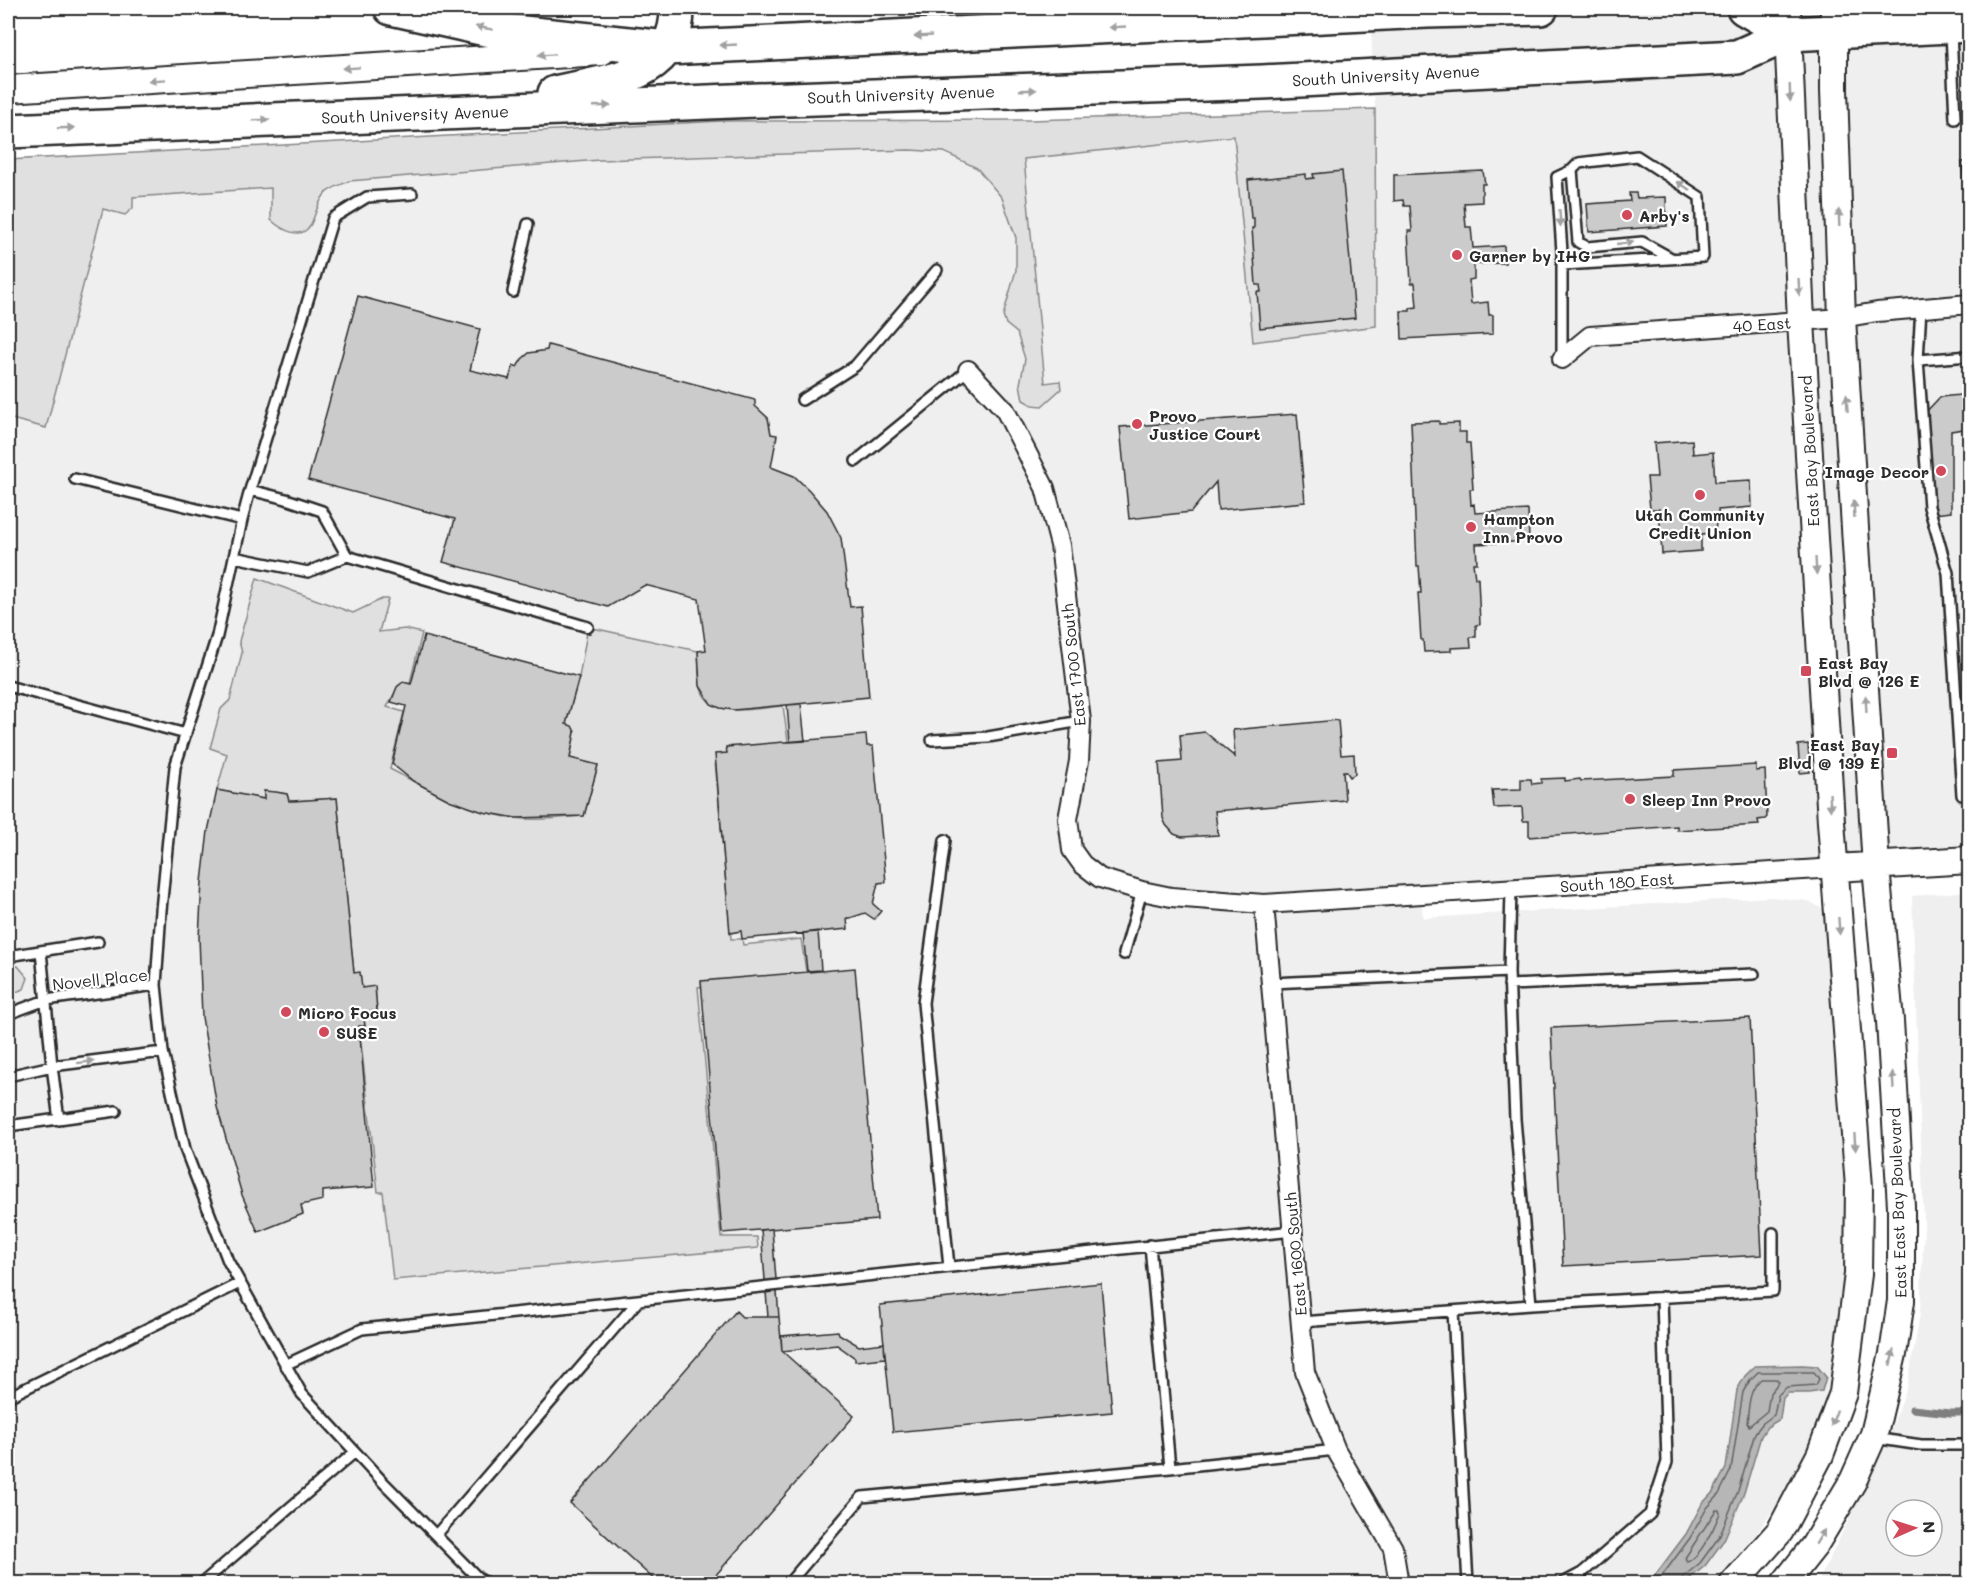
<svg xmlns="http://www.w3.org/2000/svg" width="1977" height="1591" font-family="Mali,sans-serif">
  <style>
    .built { fill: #efefef; fill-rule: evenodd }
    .green { fill: #e0e0e0; stroke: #868686; stroke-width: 1.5 }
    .water { fill: #b6b6b6; stroke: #7e7e7e; stroke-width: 1.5 }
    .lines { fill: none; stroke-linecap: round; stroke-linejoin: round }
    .shore { stroke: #636363; stroke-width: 1.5 }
    .stream { stroke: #7e7e7e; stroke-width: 7 }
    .building { fill: #cbcbcb; stroke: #2b2b2b; stroke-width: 1.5 }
    .lane-casing { stroke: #2b2b2b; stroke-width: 14 }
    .street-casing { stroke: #2b2b2b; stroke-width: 22 }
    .secondary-casing { stroke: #2b2b2b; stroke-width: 30 }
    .highway-casing { stroke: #2b2b2b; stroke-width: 38 }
    .lane { stroke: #fff; stroke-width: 9 }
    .street { stroke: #fff; stroke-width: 18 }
    .secondary { stroke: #fff; stroke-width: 26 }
    .highway { stroke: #fff; stroke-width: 33 }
    .oneway { fill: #a0a0a0 }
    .poi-dot { fill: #d1495b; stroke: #fff; stroke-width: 2 }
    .labels { text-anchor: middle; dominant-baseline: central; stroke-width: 4.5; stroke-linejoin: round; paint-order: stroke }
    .street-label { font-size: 16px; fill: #2b2b2b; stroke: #fff }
    .poi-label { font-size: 16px; font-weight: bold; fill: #2b2b2b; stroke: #fff; text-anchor: start }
  </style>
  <rect width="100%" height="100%" fill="#fff"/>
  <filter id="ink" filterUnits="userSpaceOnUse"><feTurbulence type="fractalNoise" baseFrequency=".0167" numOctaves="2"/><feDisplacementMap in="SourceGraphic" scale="12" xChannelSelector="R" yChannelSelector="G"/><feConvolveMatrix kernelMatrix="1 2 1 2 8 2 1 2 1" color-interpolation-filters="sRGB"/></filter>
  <g filter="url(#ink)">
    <path class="built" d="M 1370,8 L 1969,8 L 1969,860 L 1421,895 L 1423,918 L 1771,897 L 1808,901 L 1825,910 L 1854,1259 L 1845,1332 L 1820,1415 L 1790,1487 L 1721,1582 L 1719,1583 L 8,1584 L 8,160 L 721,121 L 1031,120 L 1375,109 Z
      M 1969,891 L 1969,1583 L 1817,1584 L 1883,1450 L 1907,1388 L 1920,1314 L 1924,1226 L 1912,896 ZM 1896,1510 L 1932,1510 L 1932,1546 L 1896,1546 Z"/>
    <path class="green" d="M 1375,109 L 1376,326 L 1253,342 L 1234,136 L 1024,159 L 1045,383 L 1060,381 L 1061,389 L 1042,406 L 1032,405 L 1023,400 L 1020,384 L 1025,359 L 1017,333 L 1006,324 L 1003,316 L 1016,270 L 1016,238 L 1002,198 L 977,168 L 944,152 L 909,150 L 599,160 L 349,181 C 341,185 330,188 325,194 C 317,204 316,214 311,224 C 302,242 281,229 271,220 L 271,188 L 133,197 L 133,208 L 125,215 L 103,209 L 46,428 L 8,418 L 8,160 L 721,121 L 1031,120 Z
      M 257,578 L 353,613 L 382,599 L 388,599 L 379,632 L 405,629 L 422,633 L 409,687 L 399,685 L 387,707 L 404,712 L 390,769 C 430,790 469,813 515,818 C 537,821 561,818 584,816 L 598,765 L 570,758 L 575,732 L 572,726 L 566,724 L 579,677 L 588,627 L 698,651 C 699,662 698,674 700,684 C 706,722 757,708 783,706 L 789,748 L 727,753 L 725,759 L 715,761 L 731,939 L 742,939 L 743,945 L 801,939 L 807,978 L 698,987 L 721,1237 L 757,1237 L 758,1248 L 393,1280 L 383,1192 L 378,1192 L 359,1026 L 365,1026 L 363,1012 L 377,1011 L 375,987 L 362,988 L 354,973 L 337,798 L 293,801 L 289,801 L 287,794 L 264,791 L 264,799 L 217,790 L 227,754 L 210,748 L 221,709 L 230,700 L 242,653 L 239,641 Z
      M 18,966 L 28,978 L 24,989 L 8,995 L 8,967 Z"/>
    <path class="water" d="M 1802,1365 L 1817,1366 L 1826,1377 L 1822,1391 L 1809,1393 L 1788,1393 L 1783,1398 L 1780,1419 L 1767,1427 L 1761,1436 L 1744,1493 L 1724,1540 L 1705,1566 L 1684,1583 L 1649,1583 L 1686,1534 L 1702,1504 L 1713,1492 L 1726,1468 L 1737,1390 L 1745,1376 L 1755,1366 Z"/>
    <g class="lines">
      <path class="shore" d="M 1761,1379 L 1776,1379 L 1779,1382 L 1770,1393 L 1767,1411 L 1749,1426 L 1747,1423 C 1749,1407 1748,1391 1761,1379 Z
        M 1716,1510 L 1719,1510 L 1720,1513 C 1715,1526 1700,1558 1687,1562 L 1685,1558 Z
        M 1656,1584 L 1690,1538 L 1707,1508 L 1718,1496 L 1731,1470 L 1743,1392 L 1750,1380 L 1758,1372 L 1814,1372 L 1819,1379 L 1816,1385 L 1787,1387 L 1778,1395 L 1774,1415 L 1763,1423 L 1755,1433 L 1738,1491 L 1719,1537 L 1700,1563 L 1683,1577 L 1681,1584"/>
      <path class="stream" d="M 1912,1409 L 1950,1413 L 1970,1413"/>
    </g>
    <path class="building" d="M 1970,161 L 1970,257 L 1967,257 L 1962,162 Z
      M 1342,171 L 1355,318 L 1260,328 L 1257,292 L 1261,292 L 1260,285 L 1256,285 L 1252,228 L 1254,228 L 1254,218 L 1251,218 L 1248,180 L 1306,174 L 1306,179 L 1314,178 L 1313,174 Z
      M 1483,171 L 1485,184 L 1482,184 L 1482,202 L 1464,203 L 1466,227 L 1471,227 L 1473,248 L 1504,246 L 1505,263 L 1474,264 L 1474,279 L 1469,280 L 1471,304 L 1488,302 L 1489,315 L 1493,315 L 1493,334 L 1402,339 L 1401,311 L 1410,311 L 1410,308 L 1417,307 L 1415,283 L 1411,283 L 1408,231 L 1412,231 L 1410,206 L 1404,206 L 1403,200 L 1394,201 L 1394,175 Z
      M 1629,193 L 1636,193 L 1637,198 L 1666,197 L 1667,226 L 1589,232 L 1587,204 L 1630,201 Z
      M 358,296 L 480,329 L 470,370 L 509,379 L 513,366 L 517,367 L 522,359 L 529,353 L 547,350 L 548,345 L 755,400 L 755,406 L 768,418 L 771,434 L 777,435 L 771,467 L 794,476 L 809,490 L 827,511 L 841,538 L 850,607 L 861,606 L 869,697 L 734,710 L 720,708 L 711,704 L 700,686 L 698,651 L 706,650 L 699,599 L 645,585 L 608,607 L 443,562 L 455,519 L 308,480 Z
      M 1970,394 L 1970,428 L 1951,431 L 1951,512 L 1934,514 L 1924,414 L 1940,397 Z
      M 1297,414 L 1305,502 L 1218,510 L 1216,482 L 1191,512 L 1129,519 L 1120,427 Z
      M 1439,421 L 1439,424 L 1459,423 L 1459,432 L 1466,432 L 1466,443 L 1470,443 L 1473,489 L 1470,489 L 1471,505 L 1474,504 L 1475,513 L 1528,510 L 1529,541 L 1476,544 L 1477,563 L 1473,563 L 1475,578 L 1478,578 L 1480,624 L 1476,625 L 1476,637 L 1470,637 L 1471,647 L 1451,648 L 1451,651 L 1424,652 L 1423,640 L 1421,640 L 1418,593 L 1421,593 L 1419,566 L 1417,566 L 1411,422 Z
      M 1692,440 L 1693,454 L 1713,452 L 1715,482 L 1751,480 L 1752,507 L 1718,510 L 1719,522 L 1716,522 L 1715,533 L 1701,534 L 1701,551 L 1662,554 L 1659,509 L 1650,509 L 1647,477 L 1657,477 L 1654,443 Z
      M 424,636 L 579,677 L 566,724 L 572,726 L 575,732 L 570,758 L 598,765 L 584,816 L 516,818 L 483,812 L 449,800 L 413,781 L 392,764 L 406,706 L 391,702 L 397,687 L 403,682 L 411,684 Z
      M 801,704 L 805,741 L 790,742 L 787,705 Z
      M 1338,720 L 1341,755 L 1354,754 L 1355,774 L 1350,777 L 1346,771 L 1343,771 L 1345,800 L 1215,811 L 1218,835 L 1182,837 L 1174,834 L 1166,825 L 1163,818 L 1159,763 L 1182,761 L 1180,735 L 1205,732 L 1235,757 L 1233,730 Z
      M 866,735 L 867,746 L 873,746 L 886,882 L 878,883 L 873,904 L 881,911 L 874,919 L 865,913 L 847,919 L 848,929 L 742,939 L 741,931 L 730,933 L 715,754 L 727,753 L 726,747 Z
      M 1808,744 L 1810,772 L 1800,773 L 1798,745 Z
      M 1756,765 L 1756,771 L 1765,770 L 1767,817 L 1765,819 L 1758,820 L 1759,825 L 1677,830 L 1677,826 L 1529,837 L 1529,821 L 1523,821 L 1522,807 L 1494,808 L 1492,790 L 1521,789 L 1521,779 L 1531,779 L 1532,784 L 1541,783 L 1541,779 L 1565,778 L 1565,781 L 1580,779 L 1581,781 L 1674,776 L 1674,770 Z
      M 217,790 L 264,799 L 264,791 L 276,792 L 287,794 L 289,801 L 293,801 L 337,798 L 354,973 L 360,972 L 362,988 L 375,986 L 377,1011 L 363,1012 L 365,1026 L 359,1026 L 374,1187 L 323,1191 L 323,1200 L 301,1205 L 303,1214 L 258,1232 L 242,1195 L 217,1107 L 202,1017 L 199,937 L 202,882 L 208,831 Z
      M 818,931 L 821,970 L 807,971 L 803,933 Z
      M 855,968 L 877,1220 L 722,1233 L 701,981 Z
      M 1750,1018 L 1762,1255 L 1563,1266 L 1551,1028 Z
      M 772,1229 L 779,1317 L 768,1317 L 761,1230 Z
      M 1101,1283 L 1112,1412 L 893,1432 L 880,1305 Z
      M 736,1311 L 742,1317 L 779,1317 L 782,1351 L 854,1416 L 708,1584 L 659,1584 L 570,1503 Z
      M 838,1331 L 839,1334 L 859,1346 L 884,1343 L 885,1358 L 855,1361 L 855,1358 L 837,1345 L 782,1351 L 781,1336 Z"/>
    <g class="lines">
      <defs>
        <path id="lane" d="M 1951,32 L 1955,119
          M 1572,170 L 1578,242 L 1587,247 L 1642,242 L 1671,258
          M 412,194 L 367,197 L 333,218 L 250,490 L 242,520 L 217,636 L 175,767 L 161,910 L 156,985 L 163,1052 L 185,1149 L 228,1261 L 302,1394 L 382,1481 L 478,1578 L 488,1584
          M 513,292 L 528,224
          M 1970,356 L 1918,360 L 1929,507 L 1948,573 L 1962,795 L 1970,795
          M 1562,359 L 1562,252 L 1557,177 L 1572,170 L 1579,163 L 1637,156 L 1700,197 L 1703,257 L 1562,265
          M 1918,360 L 1921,308
          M 802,400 L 855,366 L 937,270
          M 856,461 L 968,370
          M 75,479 L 242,520
          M 250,490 L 286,499 L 322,511 L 347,556
          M 234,557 L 308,572 L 347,556 L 588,627
          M 8,686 L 186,734
          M 932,740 L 988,737 L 1081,721
          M 945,840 L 923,1003 L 949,1267
          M 41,951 L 52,1066 L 59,1120
          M 1124,954 L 1142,891
          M 8,956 L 98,942
          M 1509,972 L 1511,889
          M 1271,983 L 1509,972 L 1515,1119 L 1531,1305 L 1301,1322
          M 1509,985 L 1754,974
          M 8,1014 L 46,1000 L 156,985
          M 8,1076 L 52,1066 L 163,1052
          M 8,1126 L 116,1111
          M 1150,1245 L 1170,1468
          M 1531,1305 L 1773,1291 L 1773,1233
          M 1453,1311 L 1468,1584
          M 285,1365 L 362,1329 L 1293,1231
          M 8,1397 L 240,1283
          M 1874,1438 L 1921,1445 L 1970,1445
          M 436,1535 L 638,1301
          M 201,1584 L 355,1452
          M 788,1584 L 862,1497 L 1170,1468 L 1336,1450
          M 1561,1584 L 1582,1573 L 1650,1514 L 1667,1462 L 1662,1297"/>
        <path id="street" d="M 1562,359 L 1590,336 L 1842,318 L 1877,312 L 1970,304
          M 968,370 L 1005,410 L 1045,488 L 1060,545 L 1081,721 L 1079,761 L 1068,819 L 1072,850 L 1082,864 L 1100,878 L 1142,891 L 1171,897 L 1264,904 L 1836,868
          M 1264,904 L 1305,1372 L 1336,1450 L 1393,1548 L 1399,1584"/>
        <path id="secondary" d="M 8,89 L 601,52
          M 1836,868 L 1970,860
          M 1733,1584 L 1780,1531 L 1820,1455 L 1843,1393 L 1858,1274 L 1859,1187 L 1831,822 L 1801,321 L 1787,8
          M 1784,1584 L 1814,1546 L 1853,1481 L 1874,1434 L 1893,1354 L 1901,1301 L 1901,1206 L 1890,1021 L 1876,867 L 1842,318 L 1834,90 L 1834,8"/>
        <path id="highway" d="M 391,8 L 485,29 L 667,48 L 1427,11 L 1541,8
          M 1744,8 L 1789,34
          M 555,93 C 608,81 678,77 677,8
          M 8,131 L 732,101 L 1262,82 L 1737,57 L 1789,34 L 1970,25"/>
      </defs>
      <use href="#lane" class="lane-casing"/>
      <use href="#street" class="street-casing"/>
      <use href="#secondary" class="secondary-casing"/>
      <use href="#highway" class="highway-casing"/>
      <use href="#lane" class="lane"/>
      <use href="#street" class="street"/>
      <use href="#secondary" class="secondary"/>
      <use href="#highway" class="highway"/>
    </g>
    <defs><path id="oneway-solid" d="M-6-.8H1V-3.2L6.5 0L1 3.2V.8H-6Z" transform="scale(1.5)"/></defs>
    <g class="oneway">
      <use href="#oneway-solid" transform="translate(1117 27) rotate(177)"/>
      <use href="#oneway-solid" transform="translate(484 28) rotate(-170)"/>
      <use href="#oneway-solid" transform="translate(923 36) rotate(177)"/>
      <use href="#oneway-solid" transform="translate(728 45) rotate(177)"/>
      <use href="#oneway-solid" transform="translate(546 55) rotate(176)"/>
      <use href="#oneway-solid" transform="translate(351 68) rotate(176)"/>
      <use href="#oneway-solid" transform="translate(157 80) rotate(176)"/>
      <use href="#oneway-solid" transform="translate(1028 90) rotate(-2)"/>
      <use href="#oneway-solid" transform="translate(1790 93) rotate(88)"/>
      <use href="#oneway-solid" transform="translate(602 106) rotate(-2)"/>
      <use href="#oneway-solid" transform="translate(261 120) rotate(-2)"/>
      <use href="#oneway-solid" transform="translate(66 128) rotate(-2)"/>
      <use href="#oneway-solid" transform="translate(1684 186) rotate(-147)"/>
      <use href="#oneway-solid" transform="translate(1560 218) rotate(86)"/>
      <use href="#oneway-solid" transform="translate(1839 218) rotate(-92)"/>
      <use href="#oneway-solid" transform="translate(1625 243) rotate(-6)"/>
      <use href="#oneway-solid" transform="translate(1799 287) rotate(87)"/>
      <use href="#oneway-solid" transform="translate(1847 403) rotate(-94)"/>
      <use href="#oneway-solid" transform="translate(1854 509) rotate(-93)"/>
      <use href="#oneway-solid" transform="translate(1816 566) rotate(87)"/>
      <use href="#oneway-solid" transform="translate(1866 704) rotate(-93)"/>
      <use href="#oneway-solid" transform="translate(1830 802) rotate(87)"/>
      <use href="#oneway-solid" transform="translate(1839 926) rotate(86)"/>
      <use href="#oneway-solid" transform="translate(86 1062) rotate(-7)"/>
      <use href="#oneway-solid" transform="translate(1893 1080) rotate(-93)"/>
      <use href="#oneway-solid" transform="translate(1855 1142) rotate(86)"/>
      <use href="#oneway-solid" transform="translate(1892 1358) rotate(-78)"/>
      <use href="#oneway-solid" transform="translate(1834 1418) rotate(110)"/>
      <use href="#oneway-solid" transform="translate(1820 1537) rotate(-59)"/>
    </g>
  </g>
  <g class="poi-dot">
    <circle cx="1627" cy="215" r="6"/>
    <circle cx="1457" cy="255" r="6"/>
    <circle cx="1137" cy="424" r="6"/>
    <circle cx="1941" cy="471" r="6"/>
    <circle cx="1700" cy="495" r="6"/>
    <circle cx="1471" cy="527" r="6"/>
    <rect x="1800" y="665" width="12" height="12" rx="3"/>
    <rect x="1886" y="747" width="12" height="12" rx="3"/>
    <circle cx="1630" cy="799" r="6"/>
    <circle cx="286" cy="1012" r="6"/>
    <circle cx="324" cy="1032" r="6"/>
  </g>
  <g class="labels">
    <g class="street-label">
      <text transform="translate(1386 75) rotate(-3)">South University Avenue</text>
      <text transform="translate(901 94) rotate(-2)">South University Avenue</text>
      <text transform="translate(415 114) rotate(-2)">South University Avenue</text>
      <text transform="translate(1762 324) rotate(-4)">40 East</text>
      <text transform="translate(1809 451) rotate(-93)">East Bay Boulevard</text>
      <text transform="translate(1073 665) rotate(-96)">East 1700 South</text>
      <text transform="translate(1617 882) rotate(-4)">South 180 East</text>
      <text transform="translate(100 979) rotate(-6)">Novell Place</text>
      <text transform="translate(1897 1203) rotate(-92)">East East Bay Boulevard</text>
      <text transform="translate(1295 1254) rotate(-95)">East 1600 South</text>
    </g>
    <g class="poi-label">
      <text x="1639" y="215">Arby's</text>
      <text x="1469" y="255">Garner by IHG</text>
      <text x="1149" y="415">Provo<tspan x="1149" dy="18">Justice Court</tspan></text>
      <text x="1929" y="471" text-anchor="end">Image Decor</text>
      <text x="1700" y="514" text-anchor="middle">Utah Community<tspan x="1700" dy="18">Credit Union</tspan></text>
      <text x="1483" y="518">Hampton<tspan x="1483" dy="18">Inn Provo</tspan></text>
      <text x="1818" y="662">East Bay<tspan x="1818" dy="18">Blvd @ 126 E</tspan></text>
      <text x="1880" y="744" text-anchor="end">East Bay<tspan x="1880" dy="18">Blvd @ 139 E</tspan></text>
      <text x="1642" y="799">Sleep Inn Provo</text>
      <text x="298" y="1012">Micro Focus</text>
      <text x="336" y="1032">SUSE</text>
    </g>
  </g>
  <rect width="1977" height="1591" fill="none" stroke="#fff" stroke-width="30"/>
  <rect x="15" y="15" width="1947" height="1561" fill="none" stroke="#2b2b2b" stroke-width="2" filter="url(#ink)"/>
  <g transform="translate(1914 1528) rotate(87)"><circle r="28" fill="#ffffff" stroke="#aaaaaa" stroke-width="1.5"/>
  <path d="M0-4.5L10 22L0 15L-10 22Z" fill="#d1495b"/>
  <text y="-9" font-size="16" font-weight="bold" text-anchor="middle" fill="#2b2b2b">N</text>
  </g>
</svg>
